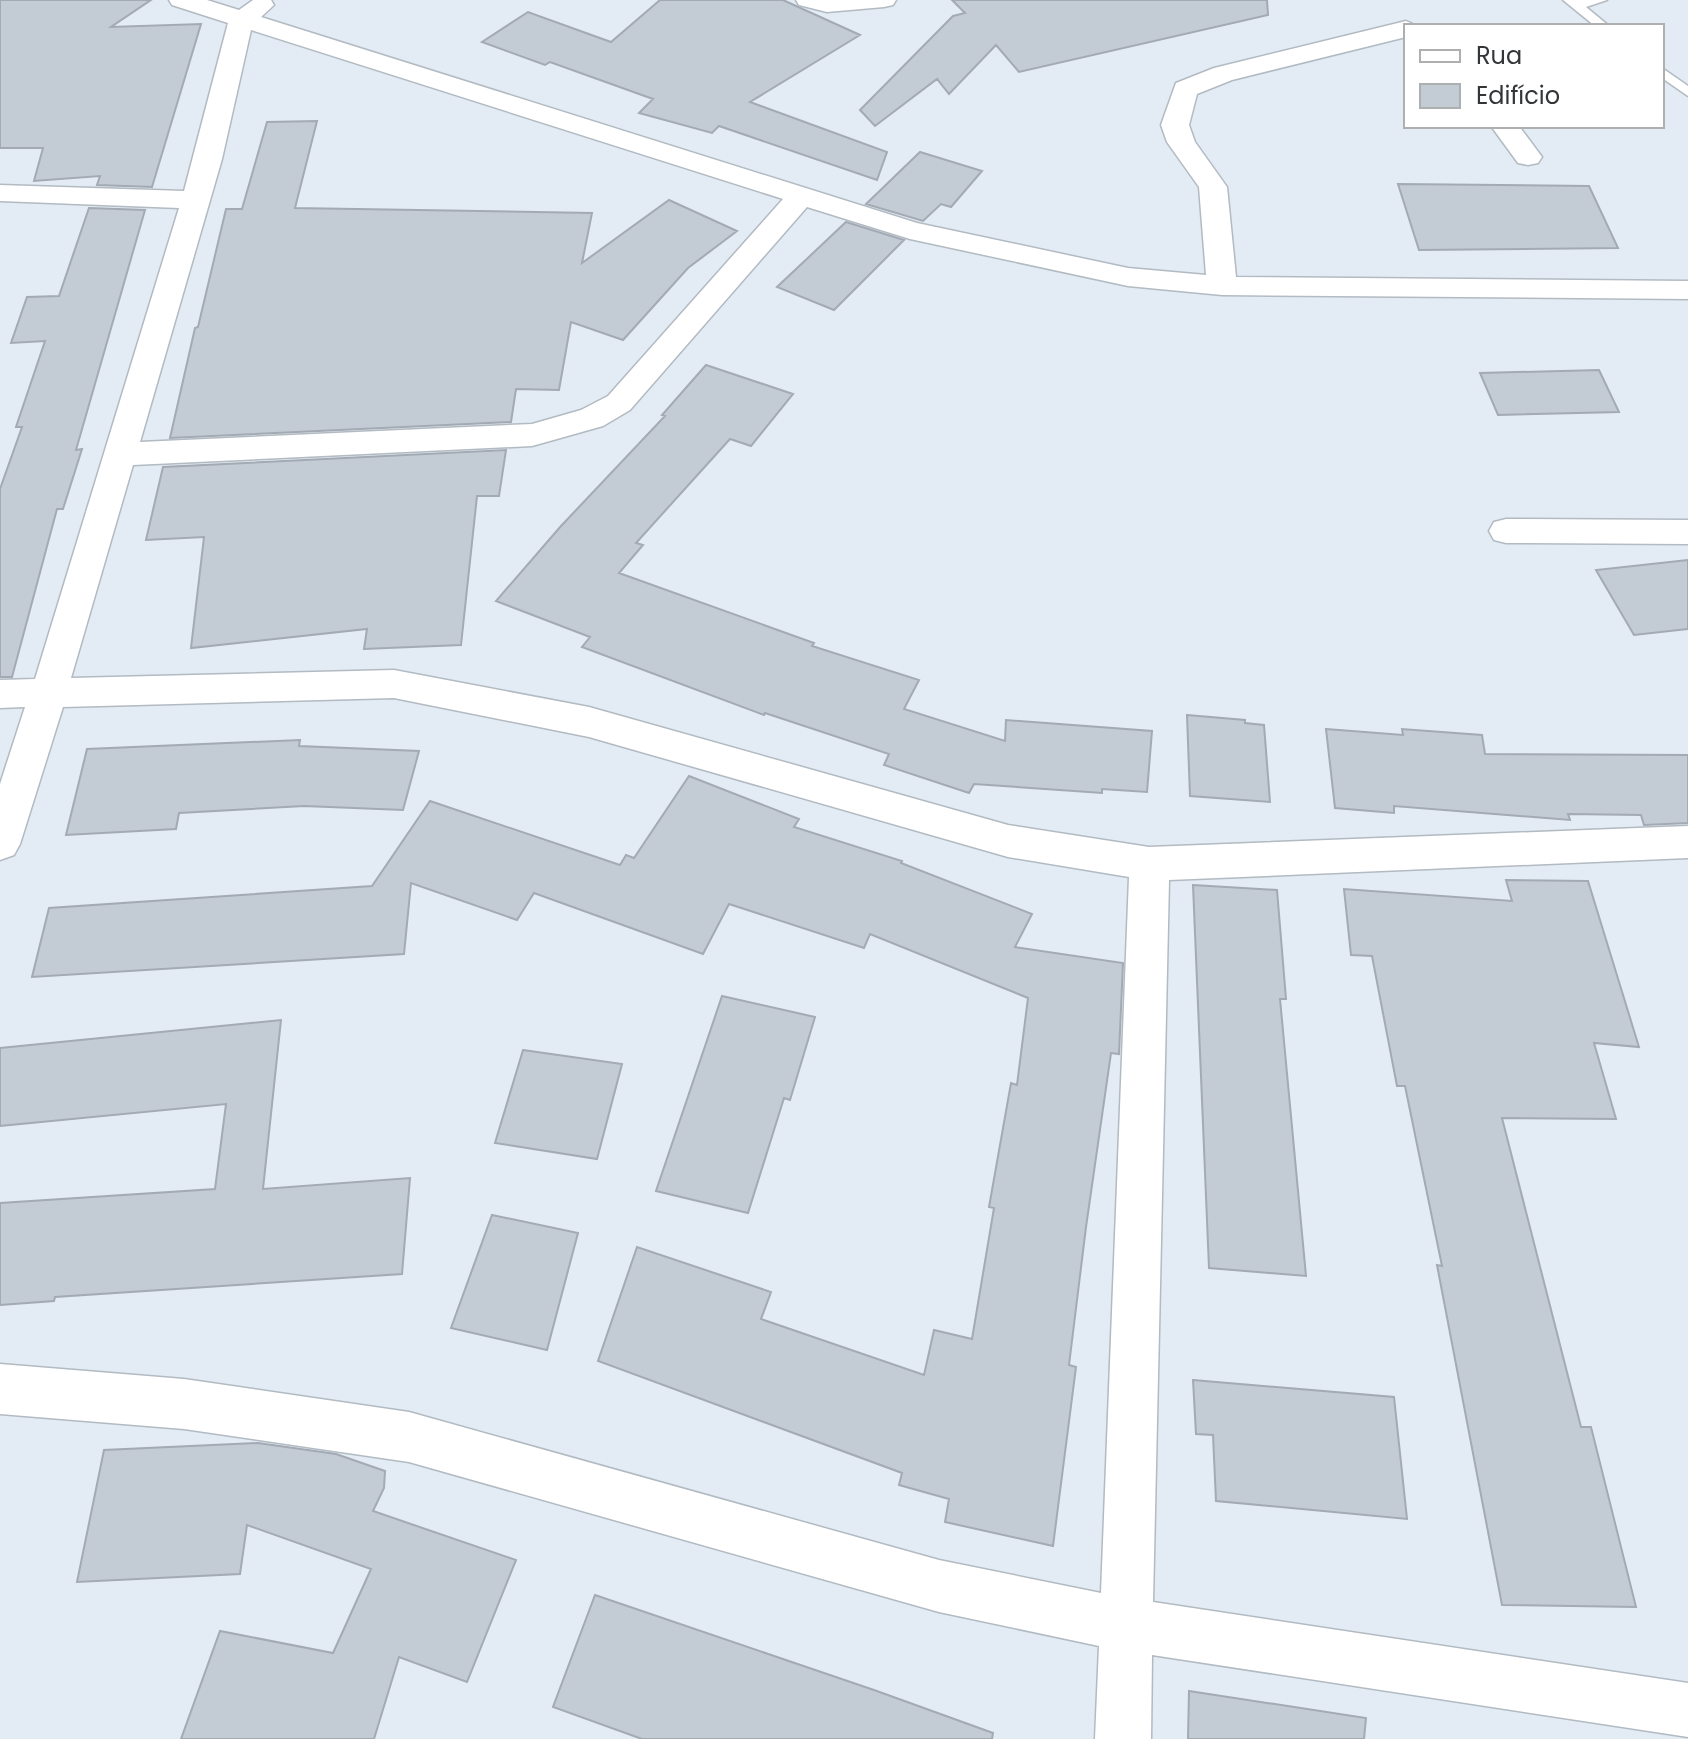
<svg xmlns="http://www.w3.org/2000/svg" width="1688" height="1739" font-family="Poppins,sans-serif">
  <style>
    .building { fill: #c3cbd4; stroke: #a3aab3; stroke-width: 2 }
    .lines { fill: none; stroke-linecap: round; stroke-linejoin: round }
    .service-casing { stroke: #b2bac2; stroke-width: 3 }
    .minor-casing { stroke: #b2bac2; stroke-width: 3 }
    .service { fill: #fff; fill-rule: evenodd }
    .minor { fill: #fff; fill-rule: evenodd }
  </style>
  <rect width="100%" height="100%" fill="#e3ebf4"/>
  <path class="building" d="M 0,0 L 151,0 L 111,27 L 201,24 L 152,187 L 97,185 L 100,176 L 34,181 L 43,148 L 0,148 Z
    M 660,0 L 783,0 L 860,35 L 750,102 L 887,152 L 877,180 L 719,126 L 712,133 L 639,113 L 653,99 L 550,62 L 545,65 L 482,42 L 528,12 L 611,42 Z
    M 952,0 L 1267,0 L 1268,15 L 1019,72 L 996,45 L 949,94 L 937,79 L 875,126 L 860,110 L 953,16 L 965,13 Z
    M 317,121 L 295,208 L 592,213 L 582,263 L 669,200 L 737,231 L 688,268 L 623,340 L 571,322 L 559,390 L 516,389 L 511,422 L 170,438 L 195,328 L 198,327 L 226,209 L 242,209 L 267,122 Z
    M 920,152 L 982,171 L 951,207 L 941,204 L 923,221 L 866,204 Z
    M 1398,184 L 1589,186 L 1618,248 L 1419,250 Z
    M 89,208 L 145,210 L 76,450 L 82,449 L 63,509 L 57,509 L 12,677 L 0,677 L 0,489 L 22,427 L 16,427 L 45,341 L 11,343 L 27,297 L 59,296 Z
    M 846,222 L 904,240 L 834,310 L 777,287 Z
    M 706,365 L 793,394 L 751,446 L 730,439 L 636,543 L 643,545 L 619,573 L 814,643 L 812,646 L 919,680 L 904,709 L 1005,741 L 1006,720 L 1152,731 L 1147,792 L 1102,789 L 1102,793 L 974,784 L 969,793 L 884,765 L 889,754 L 765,713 L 764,715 L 582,647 L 590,637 L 496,601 L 561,526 L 665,416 L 662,415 Z
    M 1599,370 L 1619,412 L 1498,415 L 1480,373 Z
    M 506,450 L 499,496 L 477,496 L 461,645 L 364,649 L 367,629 L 191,648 L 204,537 L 146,540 L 163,467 Z
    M 1688,560 L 1688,629 L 1634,635 L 1596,570 Z
    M 1187,715 L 1245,720 L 1245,723 L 1264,725 L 1270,802 L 1190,796 Z
    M 1326,729 L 1403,735 L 1402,729 L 1482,735 L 1485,754 L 1688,755 L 1688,823 L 1644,825 L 1641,815 L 1568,814 L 1570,820 L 1394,806 L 1394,813 L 1335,808 Z
    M 300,740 L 299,746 L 419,751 L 403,810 L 304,806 L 179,813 L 176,829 L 66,835 L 87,749 Z
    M 689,776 L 799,819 L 794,827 L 902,861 L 901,863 L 1032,914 L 1015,947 L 1123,963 L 1119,1054 L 1111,1053 L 1086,1227 L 1069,1365 L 1076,1367 L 1053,1546 L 945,1522 L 949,1499 L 899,1485 L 902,1473 L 598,1361 L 637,1247 L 771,1292 L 761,1319 L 924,1375 L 934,1330 L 972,1339 L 994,1208 L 989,1207 L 1011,1083 L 1017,1085 L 1028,998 L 870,934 L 864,948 L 729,904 L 703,954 L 534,893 L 517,920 L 411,883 L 404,954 L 32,977 L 49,908 L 372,886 L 430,801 L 620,865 L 626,855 L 634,858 Z
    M 1506,880 L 1588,881 L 1639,1047 L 1594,1043 L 1616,1119 L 1502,1118 L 1581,1427 L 1591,1427 L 1636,1607 L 1502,1605 L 1437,1265 L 1442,1266 L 1405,1086 L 1397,1086 L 1372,956 L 1351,955 L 1344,889 L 1512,901 Z
    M 1193,885 L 1277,890 L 1286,999 L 1280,999 L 1306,1276 L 1209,1268 Z
    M 722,996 L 815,1017 L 790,1100 L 784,1098 L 748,1213 L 656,1191 Z
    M 281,1020 L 263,1189 L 410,1178 L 402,1274 L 55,1297 L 54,1301 L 0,1305 L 0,1203 L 215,1189 L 226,1104 L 0,1126 L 0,1048 Z
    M 523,1050 L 622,1064 L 597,1159 L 495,1143 Z
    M 492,1215 L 578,1233 L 547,1350 L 451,1328 Z
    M 1193,1380 L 1394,1397 L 1407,1519 L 1216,1501 L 1213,1435 L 1196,1434 Z
    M 258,1443 L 336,1454 L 385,1471 L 384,1488 L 373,1511 L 516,1560 L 467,1682 L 399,1657 L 374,1739 L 181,1739 L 220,1631 L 333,1653 L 371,1569 L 247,1525 L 240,1574 L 77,1582 L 104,1450 Z
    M 595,1595 L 874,1690 L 993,1733 L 992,1739 L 642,1739 L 553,1707 Z
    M 1189,1691 L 1366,1718 L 1364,1739 L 1188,1739 Z"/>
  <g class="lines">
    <defs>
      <path id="service" d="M 1563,0 L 1607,0 L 1586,7 L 1609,26 L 1595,26 Z
        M 1662,68 L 1688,86 L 1688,96 L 1662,78 Z"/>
      <path id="minor" d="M 169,0 L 207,0 L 239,10 L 253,0 L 271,0 L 274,5 L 261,17 L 917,223 L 1128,268 L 1206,275 L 1199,187 L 1167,142 L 1161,125 L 1176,83 L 1214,68 L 1406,21 L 1417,26 L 1406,26 L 1406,37 L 1232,80 L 1197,94 L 1189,125 L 1195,142 L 1227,187 L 1236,277 L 1688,281 L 1688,299 L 1222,295 L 1128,286 L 910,239 L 807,207 L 630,410 L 603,426 L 532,446 L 133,465 L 71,678 L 394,670 L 589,707 L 1008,825 L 1149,847 L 1688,826 L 1688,858 L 1169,880 L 1153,1602 L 1688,1683 L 1688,1737 L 1152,1655 L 1151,1739 L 1095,1739 L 1099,1646 L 939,1612 L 409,1462 L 184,1429 L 0,1414 L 0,1364 L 184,1379 L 409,1412 L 939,1560 L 1101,1593 L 1129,877 L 1008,857 L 589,737 L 394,698 L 63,707 L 20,844 L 14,855 L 0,860 L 0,784 L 25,707 L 0,708 L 0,680 L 35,679 L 179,208 L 0,201 L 0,185 L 184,191 L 228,23 L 172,5 ZM 251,30 L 783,199 L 608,396 L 581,410 L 532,424 L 140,442 L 222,159 Z
        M 796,0 L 896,0 L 893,5 L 884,7 L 827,12 L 799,5 Z
        M 1491,126 L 1519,126 L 1542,157 L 1538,163 L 1528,165 L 1518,163 Z
        M 1506,519 L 1688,520 L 1688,544 L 1506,543 L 1494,540 L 1489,531 L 1494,522 Z"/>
    </defs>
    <use href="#service" class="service-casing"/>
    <use href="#minor" class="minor-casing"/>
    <use href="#service" class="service"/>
    <use href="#minor" class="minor"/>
  </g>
  <rect x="1404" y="24" width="260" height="104" fill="#ffffff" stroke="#adafb0" stroke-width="2"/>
  <rect x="1420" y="50" width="40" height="12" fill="#ffffff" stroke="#adafb0" stroke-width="2"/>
  <text x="1476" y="64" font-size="24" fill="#333639">Rua</text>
  <rect x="1420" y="84" width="40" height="24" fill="#c3cbd4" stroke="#adafb0" stroke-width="2"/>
  <text x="1476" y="104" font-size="24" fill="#333639">Edifício</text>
</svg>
